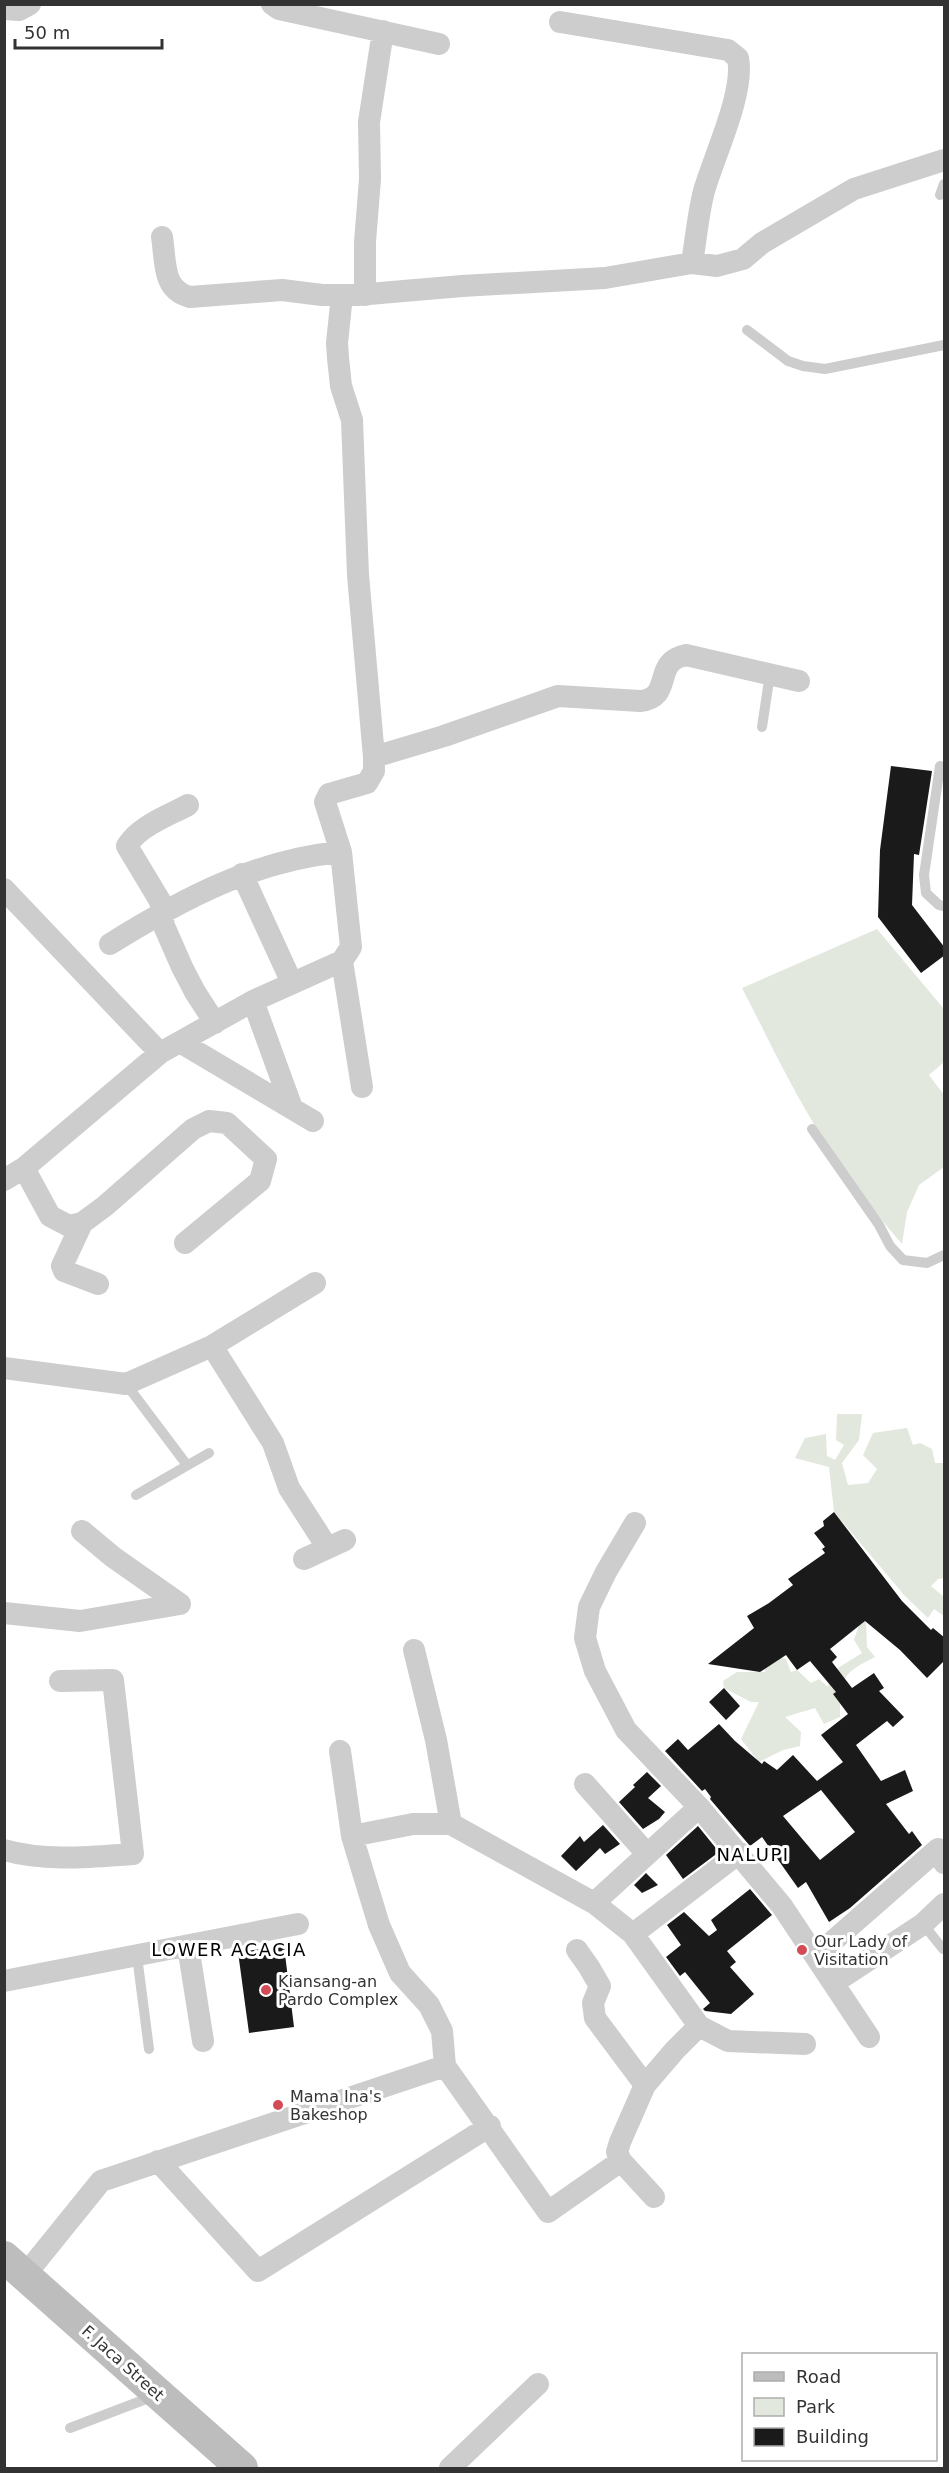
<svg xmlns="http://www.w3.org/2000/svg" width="949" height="2473" font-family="'DejaVu Sans',sans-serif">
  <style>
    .green { fill: #e2e8dd }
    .building { fill: #1a1a1a; fill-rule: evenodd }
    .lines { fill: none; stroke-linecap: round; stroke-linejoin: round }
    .lane { stroke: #cdcdcd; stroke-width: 10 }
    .street { stroke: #cdcdcd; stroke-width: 22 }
    .secondary { stroke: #bdbdbd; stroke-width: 32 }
    .poi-dot { fill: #d34b55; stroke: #fff; stroke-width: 2 }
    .labels { text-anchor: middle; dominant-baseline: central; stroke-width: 6; stroke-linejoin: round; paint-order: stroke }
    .poi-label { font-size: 16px; fill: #333; stroke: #fff; text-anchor: start }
    .street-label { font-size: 16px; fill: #333; stroke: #fff }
    .neighbourhood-label { font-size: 18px; letter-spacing: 1.5px; fill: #000; stroke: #fff }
  </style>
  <rect width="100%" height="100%" fill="#fff"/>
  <path class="green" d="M 877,929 L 944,1009 L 944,1062 L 929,1075 L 944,1095 L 944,1167 L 919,1185 L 907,1212 L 902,1244 C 867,1204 834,1160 808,1114 C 784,1073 764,1030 742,988 Z
    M 837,1414 L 862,1414 L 859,1440 L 842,1463 L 848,1485 L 868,1483 L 877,1469 L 863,1455 L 873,1433 L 907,1428 L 913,1445 L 920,1443 L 932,1449 L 935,1463 L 944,1463 L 944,1578 L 938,1579 L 931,1586 L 944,1597 L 944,1616 L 934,1609 L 928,1618 L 905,1596 L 834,1512 L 829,1467 L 795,1458 L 805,1438 L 826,1434 L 827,1456 L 835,1460 L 844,1445 L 836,1440 Z
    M 866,1620 L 867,1647 L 875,1657 C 839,1675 841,1679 840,1717 L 824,1724 L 815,1708 L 785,1717 L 801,1732 L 800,1746 L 783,1750 L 759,1762 L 741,1739 L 759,1702 L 751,1702 L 724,1688 L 723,1681 L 737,1672 L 765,1672 L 761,1659 L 769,1654 L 786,1659 L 791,1672 L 797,1670 L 811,1683 L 819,1679 L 828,1687 L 830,1673 L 862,1653 L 854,1640 L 860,1622 Z"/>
  <path class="building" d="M 891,766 L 932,771 L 919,855 L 914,854 L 912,905 L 945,948 L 945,955 L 921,973 L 878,917 L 880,850 Z
    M 834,1512 L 902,1601 L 931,1630 L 933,1628 L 945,1638 L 945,1660 L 927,1678 L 900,1650 L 865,1621 L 830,1649 L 837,1657 L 832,1662 L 852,1688 L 874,1673 L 884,1688 L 879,1691 L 904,1717 L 893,1727 L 887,1721 L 856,1745 L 881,1781 L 905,1770 L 913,1791 L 886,1804 L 909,1834 L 912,1831 L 922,1845 L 850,1908 L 829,1922 L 806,1882 L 798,1888 L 762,1837 L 750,1846 L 710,1799 L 711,1797 L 705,1789 L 702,1791 L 665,1751 L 678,1739 L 688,1750 L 719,1724 L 735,1741 L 762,1764 L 764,1761 L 777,1770 L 793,1755 L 817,1781 L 843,1762 L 821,1735 L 848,1714 L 833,1694 L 836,1692 L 810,1661 L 797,1670 L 786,1655 L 760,1672 L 708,1664 L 754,1628 L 747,1616 L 769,1603 L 793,1585 L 788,1579 L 825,1553 L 822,1549 L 825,1547 L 814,1533 L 824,1526 L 823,1521 ZM 821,1790 L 855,1832 L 820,1860 L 783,1816 Z
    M 724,1688 L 740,1706 L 726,1720 L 709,1702 Z
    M 647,1772 L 661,1786 L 648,1798 L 665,1812 L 659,1819 L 643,1829 L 619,1802 L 635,1787 L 633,1785 Z
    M 603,1825 L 620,1844 L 605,1854 L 600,1848 L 576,1871 L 561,1856 L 580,1836 L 584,1842 Z
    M 698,1826 L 719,1852 L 683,1879 L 666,1855 Z
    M 646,1873 L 658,1885 L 642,1893 L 634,1885 Z
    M 750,1889 L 772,1915 L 727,1951 L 736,1962 L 730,1967 L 754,1994 L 731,2014 L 705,2011 L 703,2009 L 710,2003 L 685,1972 L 680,1976 L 666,1957 L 681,1945 L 667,1925 L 684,1912 L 709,1936 L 717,1930 L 711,1920 Z
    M 284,1946 L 294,2027 L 249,2033 L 238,1952 Z"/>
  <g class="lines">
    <path class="lane" d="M 940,195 L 944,184
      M 747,330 L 788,361 L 803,366 L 825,369 L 944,345
      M 762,727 L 770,674
      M 944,767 L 940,766 L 924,875 L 926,893 L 939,905 L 944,906
      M 812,1129 L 879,1225 L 890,1246 L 903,1260 L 927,1263 L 944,1255
      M 126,1384 L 187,1465
      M 136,1495 L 209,1453
      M 923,1924 L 943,1949
      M 137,1956 L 149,2049
      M 70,2428 L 154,2396"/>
    <path class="street" d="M 272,4 L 279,9 L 439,44
      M 4,9 L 19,10 L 30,4
      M 560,22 L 728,50 L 738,58 C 745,92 714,156 704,191 C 698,214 696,239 692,263
      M 162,237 C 166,262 162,290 190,297 L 282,290 L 322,295 L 357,295 L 462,286 L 605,278 L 692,263 L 717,266 L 743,259 L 762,243 L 854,189 L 944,160
      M 365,295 L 365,242 L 370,179 L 369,122 L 383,31
      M 374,757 L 444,736 L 558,696 L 640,701 C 675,697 651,662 686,655 L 799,681
      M 188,805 C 168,816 139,826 127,846 L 160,901 L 164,926 L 182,967 L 195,992 L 215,1023
      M 242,874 L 292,983
      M 4,889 L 160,1053
      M 110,944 C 182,899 255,860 341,852
      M 342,961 L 362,1087
      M 253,1001 L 292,1108
      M 180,1042 L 313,1121
      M 24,1168 L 50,1216 L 69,1226 L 82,1223 L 105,1206 L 193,1129 L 209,1121 L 227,1123 L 266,1159 L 260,1181 L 185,1243
      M 4,1180 L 24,1168 L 160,1053 L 253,1001 L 342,961 L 351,947 L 341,852 L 325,802 L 329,794 L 367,783 L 374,771 L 374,757 L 358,575 L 352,420 L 341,386 L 338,358 L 337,343 L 342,295
      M 82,1223 L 62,1266 L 64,1271 L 98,1284
      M 212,1346 L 273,1443 L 289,1488 L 327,1547
      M 4,1368 L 126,1384 L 212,1346 L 315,1283
      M 635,1523 L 606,1572 L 589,1607 L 585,1638 L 595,1671 L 626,1730 L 699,1807 L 782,1906 L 869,2037
      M 82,1531 L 113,1557 L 180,1604
      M 304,1559 L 345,1540
      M 4,1613 L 80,1621 L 180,1604
      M 414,1650 L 436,1740 L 451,1824
      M 340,1751 L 352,1836 L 379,1925 L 400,1973 L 429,2005 L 442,2031 L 445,2066 L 548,2212 L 621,2161
      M 585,1784 L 647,1854
      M 352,1836 L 413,1824 L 451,1824 L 594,1903 L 633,1934 L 699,2026 L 728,2041 L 805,2044
      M 4,1850 C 47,1862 90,1857 133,1854 L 113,1680 L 60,1681
      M 594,1903 L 699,1807
      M 633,1934 L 739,1853
      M 188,1946 L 203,2041
      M 577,1950 L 589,1967 L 600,1986 L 593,2003 L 595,2018 L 645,2085
      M 816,1956 L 938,1849 L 944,1863
      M 4,1981 L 298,1924
      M 835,1982 L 923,1924 L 944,1904
      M 158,2161 L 258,2271 L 490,2126
      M 654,2197 L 621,2161 L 617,2152 L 620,2142 L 645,2085 L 675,2050 L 699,2026
      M 25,2275 L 101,2181 L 445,2066
      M 450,2468 L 538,2384"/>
    <path class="secondary" d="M 4,2257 L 242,2468"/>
  </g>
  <g class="poi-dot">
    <circle cx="802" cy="1950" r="6"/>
    <circle cx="266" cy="1990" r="6"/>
    <circle cx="278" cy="2105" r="6"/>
  </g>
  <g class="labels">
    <g class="poi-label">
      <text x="814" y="1941">Our Lady of<tspan x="814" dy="18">Visitation</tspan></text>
      <text x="278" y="1981">Kiansang-an<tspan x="278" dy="18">Pardo Complex</tspan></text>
      <text x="290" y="2096">Mama Ina's<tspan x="290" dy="18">Bakeshop</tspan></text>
    </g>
    <g class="street-label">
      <text transform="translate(123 2363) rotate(42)">F. Jaca Street</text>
    </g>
    <g class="neighbourhood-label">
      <text x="753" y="1854">NALUPI</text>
      <text x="229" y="1949">LOWER ACACIA</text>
    </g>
  </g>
  <rect width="949" height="2473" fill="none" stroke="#333333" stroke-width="12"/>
  <rect x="742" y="2353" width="195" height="108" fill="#ffffff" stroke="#adadad" stroke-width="1.5"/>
  <rect x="754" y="2372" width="30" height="9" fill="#bdbdbd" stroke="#adadad" stroke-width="1.5"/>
  <text x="796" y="2383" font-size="18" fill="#333333">Road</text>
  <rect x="754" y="2398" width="30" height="18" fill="#e2e8dd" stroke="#adadad" stroke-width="1.5"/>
  <text x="796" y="2413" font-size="18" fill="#333333">Park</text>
  <rect x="754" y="2428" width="30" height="18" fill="#1a1a1a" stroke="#adadad" stroke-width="1.5"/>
  <text x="796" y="2443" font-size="18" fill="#333333">Building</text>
  <path d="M15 39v9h147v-9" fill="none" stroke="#333333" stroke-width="3"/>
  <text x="24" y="39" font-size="18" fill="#333333" stroke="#ffffff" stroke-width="4.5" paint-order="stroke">50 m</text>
</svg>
